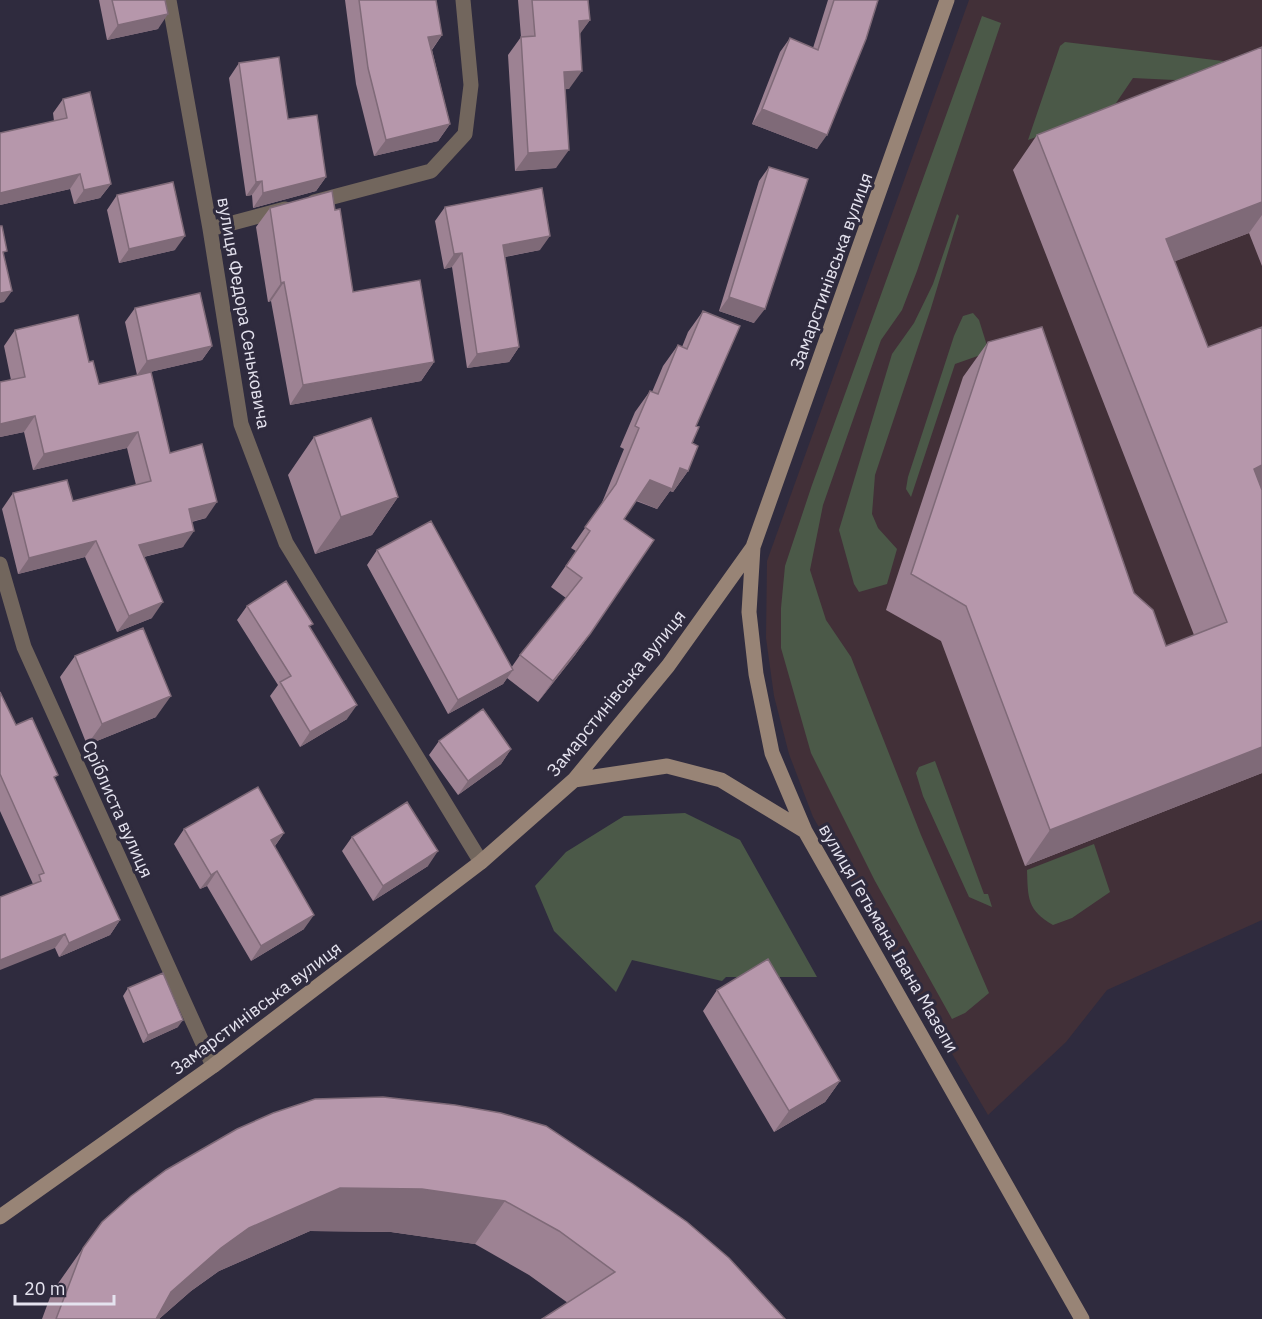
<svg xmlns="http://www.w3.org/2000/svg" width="1262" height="1319" font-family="'IBM Plex Sans',sans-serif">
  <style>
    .commercial { fill: #423038 }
    .green { fill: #4b5948 }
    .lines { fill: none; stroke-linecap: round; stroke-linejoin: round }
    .minor { stroke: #72665d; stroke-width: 15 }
    .secondary { stroke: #988476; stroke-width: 15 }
    .wall { fill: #9d8293 }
    .shaded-wall { fill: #7f6a78 }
    .building { fill: #b697ab; stroke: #7f6a78; stroke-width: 1.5 }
    .labels { text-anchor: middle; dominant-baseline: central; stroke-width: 6; stroke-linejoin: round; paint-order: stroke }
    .street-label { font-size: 18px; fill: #e5e3ef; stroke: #2f2b3e }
  </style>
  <rect width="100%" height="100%" fill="#2f2b3e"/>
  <path class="commercial" d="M 969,0 L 1262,0 L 1262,920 L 1107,990 L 1066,1042 L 988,1115 L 813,817 L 789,754 L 774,696 L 766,638 L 767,561 Z"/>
  <path class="green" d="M 982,16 L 1001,23 L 917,271 L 902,310 L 881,340 L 823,505 L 810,570 L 826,620 L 851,657 L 921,835 L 989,993 L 965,1013 L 952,1019 L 875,881 L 811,753 L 781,648 L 781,608 L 785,566 L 812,485 Z
    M 1065,42 L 1223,61 L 1216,82 L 1133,78 L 1112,109 L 1028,140 L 1060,46 Z
    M 957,214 L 959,216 L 931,308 L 875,475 L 872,514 L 878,528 L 897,549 L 887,584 L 859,592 L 854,584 L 839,530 L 892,354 L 914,323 L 933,284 Z
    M 973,313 L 979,320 L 989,352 L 955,364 L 911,497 L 906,489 L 908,477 L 954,336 L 963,316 Z
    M 935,761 L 984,894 L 988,894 L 992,907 L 969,897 L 923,796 L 916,773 L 919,767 Z
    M 685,813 L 740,840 L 817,977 L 726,977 L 722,981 L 632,960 L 616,992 L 554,931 L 535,886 L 566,852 L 624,816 Z
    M 1094,844 L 1110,892 L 1072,918 L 1053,925 C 1027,910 1028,898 1027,870 Z"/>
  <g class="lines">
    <path class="minor" d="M 169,0 L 210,229 L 241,424 L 286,543 L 481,862
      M 314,202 L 431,171 L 465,134 L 471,85 L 463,0
      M 210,229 L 285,209
      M 0,564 L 24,647 L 213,1066"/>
    <path class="secondary" d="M 753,547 L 749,612 L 756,674 L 772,753 L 805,831 L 1082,1319
      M 574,780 L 667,766 L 721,780 L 805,831
      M 0,1217 L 213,1066 L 481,862 L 574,780 L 668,666 L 753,547 L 947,0"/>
  </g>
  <path class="wall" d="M 99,0 L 165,0 L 158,29 L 107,40 Z
    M 345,0 L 436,0 L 442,35 L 432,50 L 450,124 L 438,141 L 374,156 L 356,84 Z
    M 518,0 L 588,0 L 590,20 L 579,34 L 569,89 L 565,89 L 556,168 L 515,171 L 508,55 L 521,37 Z
    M 828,0 L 878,0 L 817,149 L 752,124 L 780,52 L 790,38 L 813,48 Z
    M 1262,47 L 1262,266 L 1249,233 L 1175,261 L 1262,773 L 1025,866 L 941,641 L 886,610 L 963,377 L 988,342 L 1134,593 L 1166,646 L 1194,635 L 1013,170 L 1037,135 Z
    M 239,63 L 288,119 L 326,177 L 316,191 L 253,208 L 252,195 L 246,196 L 229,78 Z
    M 63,99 L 111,184 L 100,198 L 74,204 L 70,189 L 0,205 L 0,133 L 54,121 L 53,113 Z
    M 769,167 L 754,323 L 719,311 L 759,181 Z
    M 117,195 L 175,250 L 119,263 L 107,210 Z
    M 445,207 L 540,250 L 505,257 L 519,347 L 509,362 L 467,368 L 452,267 L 444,269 L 435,221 Z
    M 270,208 L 335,210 L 353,292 L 434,362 L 421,381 L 290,405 L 271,301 L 268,302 L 256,227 Z
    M 135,308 L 212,346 L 202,360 L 137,375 L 125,322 Z
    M 703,311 L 696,426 L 688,471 L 673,492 L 670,491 L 657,509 L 636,501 L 624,519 L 590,634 L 575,655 L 538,702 L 507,678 L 503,684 L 448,714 L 367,565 L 377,550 L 511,668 L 520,655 L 566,598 L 551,587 L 576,551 L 571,548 L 601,505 L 624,449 L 620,447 L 635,412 L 650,391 L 652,392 L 663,366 L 678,345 L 682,347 L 688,332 Z
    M 15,330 L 89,362 L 99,384 L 170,453 L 206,518 L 192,522 L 183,547 L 144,557 L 152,618 L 117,632 L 85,557 L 18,574 L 2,509 L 13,493 L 73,501 L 136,485 L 127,448 L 33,470 L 24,432 L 0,437 L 0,382 L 11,380 L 4,346 Z
    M 314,437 L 398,497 L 372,535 L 315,554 L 288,475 Z
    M 247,606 L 310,627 L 347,719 L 300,747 L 270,696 L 278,685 L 237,620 Z
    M 75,656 L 156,717 L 87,745 L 60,677 Z
    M 0,692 L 16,725 L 55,779 L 120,920 L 110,935 L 59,957 L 55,948 L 33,884 L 0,811 Z
    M 439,741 L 511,749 L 501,764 L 458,795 L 429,755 Z
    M 184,829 L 284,833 L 275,846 L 304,929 L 251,961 L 207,886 L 200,889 L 174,844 Z
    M 352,837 L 428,866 L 373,901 L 342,851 Z
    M 128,988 L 178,1027 L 143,1043 L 123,996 Z
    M 717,990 L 840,1081 L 825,1102 L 774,1132 L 703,1011 Z
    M 237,1129 L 729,1258 L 568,1303 L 529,1275 L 475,1244 L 391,1232 L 310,1231 L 219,1271 L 191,1291 L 159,1319 L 42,1319 L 52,1292 L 83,1248 Z"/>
  <path class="shaded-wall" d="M 168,14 L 158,29 L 107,40 L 118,25 Z
    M 590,20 L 577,38 L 579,21 Z
    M 442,35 L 430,52 L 428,37 Z
    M 582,71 L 569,89 L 551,90 L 564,72 Z
    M 762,109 L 827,135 L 817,149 L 752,124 Z
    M 450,124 L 438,141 L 374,156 L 386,140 Z
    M 569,150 L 556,168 L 515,171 L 528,153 Z
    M 80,174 L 70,189 L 0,205 L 0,193 Z
    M 326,177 L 316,191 L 253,208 L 263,193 Z
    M 262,181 L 252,195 L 246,196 L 256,182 Z
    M 111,184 L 100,198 L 74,204 L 84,190 Z
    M 1262,202 L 1262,215 L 1249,233 L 1142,274 L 1166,239 Z
    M 185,236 L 175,250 L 119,263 L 129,249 Z
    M 550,236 L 540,250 L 493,259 L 503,245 Z
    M 462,253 L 452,267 L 444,269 L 454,254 Z
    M 284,282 L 271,301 L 268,302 L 281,283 Z
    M 12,291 L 4,302 L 0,303 L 0,293 Z
    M 729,297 L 765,309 L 754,323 L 719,311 Z
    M 212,346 L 202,360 L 137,375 L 147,361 Z
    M 519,347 L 509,362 L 467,368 L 477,354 Z
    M 434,362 L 421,381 L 290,405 L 303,385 Z
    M 35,416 L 24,432 L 0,437 L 0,424 Z
    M 138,432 L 127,448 L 33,470 L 44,454 Z
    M 1262,465 L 1262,491 L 1254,469 Z
    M 680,468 L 688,471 L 673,492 L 670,491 L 657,509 L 636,500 L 650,480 Z
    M 398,497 L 372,535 L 315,554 L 341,517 Z
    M 217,502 L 206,518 L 177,525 L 189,509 Z
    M 194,531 L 183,547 L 127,561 L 139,545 Z
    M 96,541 L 85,557 L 18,574 L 29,558 Z
    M 163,602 L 152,618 L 117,632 L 129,616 Z
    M 590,634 L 575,655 L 538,702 L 553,681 Z
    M 513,670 L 503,684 L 448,714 L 458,700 Z
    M 171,696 L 156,717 L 87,745 L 102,724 Z
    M 357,705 L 347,719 L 300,747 L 310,732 Z
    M 1262,747 L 1262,773 L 1025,866 L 1050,830 Z
    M 511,749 L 501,764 L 458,795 L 468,781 Z
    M 284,833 L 274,847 L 271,840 Z
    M 438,851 L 428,866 L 373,901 L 383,886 Z
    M 217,871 L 207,886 L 200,889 L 211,875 Z
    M 314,915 L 304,929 L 251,961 L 261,946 Z
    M 120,920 L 110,935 L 59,957 L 69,943 Z
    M 65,934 L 55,948 L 0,970 L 0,960 Z
    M 183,1020 L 178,1027 L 143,1043 L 148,1035 Z
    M 840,1081 L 825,1102 L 774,1132 L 789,1111 Z
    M 340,1188 L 422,1189 L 505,1201 L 475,1244 L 391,1232 L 310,1231 L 219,1271 L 191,1291 L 159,1319 L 152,1319 L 171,1292 L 221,1248 L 249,1228 Z"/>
  <path class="building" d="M 112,0 L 165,0 L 168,14 L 118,25 Z
    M 359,0 L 436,0 L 442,35 L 428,37 L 450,124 L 386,140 L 368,68 Z
    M 532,0 L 588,0 L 590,20 L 579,21 L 582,71 L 564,72 L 569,150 L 528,153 L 521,37 L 535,36 Z
    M 834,0 L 878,0 L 866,39 L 827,135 L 762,109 L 790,38 L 818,50 Z
    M 1262,47 L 1262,202 L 1166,239 L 1208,347 L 1262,327 L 1262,465 L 1254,469 L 1262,490 L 1262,747 L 1050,830 L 966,606 L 911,574 L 988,342 L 1042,327 L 1134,593 L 1153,610 L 1166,646 L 1227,622 L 1037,135 Z
    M 279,57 L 288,119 L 317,115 L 326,177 L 263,193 L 262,181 L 256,182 L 239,63 Z
    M 90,92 L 111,184 L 84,190 L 80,174 L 0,193 L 0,133 L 67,118 L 63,99 Z
    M 769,167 L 808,179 L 765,309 L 729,297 Z
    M 173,182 L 185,236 L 129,249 L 117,195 Z
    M 542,188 L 550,236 L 503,245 L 519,347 L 477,354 L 462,253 L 454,254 L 445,207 Z
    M 332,191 L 335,210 L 340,209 L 353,292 L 420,280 L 434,362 L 303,385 L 284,282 L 281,283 L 270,208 Z
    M 0,226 L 2,226 L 7,251 L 3,252 L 12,291 L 0,293 Z
    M 200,293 L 212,346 L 147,361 L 135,308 Z
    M 703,311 L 740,326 L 696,426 L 699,427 L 692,443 L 698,446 L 688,471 L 680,468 L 672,489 L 650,480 L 624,519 L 654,540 L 590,634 L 553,681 L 520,655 L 582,578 L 566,566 L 590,531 L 585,527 L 616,484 L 639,428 L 635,426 L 650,391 L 658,394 L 678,345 L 687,349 Z
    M 78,315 L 89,362 L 93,361 L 99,384 L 151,372 L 170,453 L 202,444 L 217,502 L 189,509 L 194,531 L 139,545 L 163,602 L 129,616 L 96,541 L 29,558 L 13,493 L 67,480 L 73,501 L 151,481 L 138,432 L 44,454 L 35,416 L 0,424 L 0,382 L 25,377 L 15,330 Z
    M 371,418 L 398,497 L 341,517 L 314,437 Z
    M 431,521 L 513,670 L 458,700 L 377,550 Z
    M 286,581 L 313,624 L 309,626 L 357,705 L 310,732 L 280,682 L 291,676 L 247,606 Z
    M 143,628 L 171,696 L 102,724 L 75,656 Z
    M 0,692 L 16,725 L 32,718 L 58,775 L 54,777 L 120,920 L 69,943 L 65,934 L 0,960 L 0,897 L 41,881 L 39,875 L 44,873 L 0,774 Z
    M 483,709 L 511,749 L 468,781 L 439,741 Z
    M 258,787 L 284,833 L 271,840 L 314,915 L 261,946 L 217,871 L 211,875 L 184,829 Z
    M 407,802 L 438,851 L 383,886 L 352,837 Z
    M 768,959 L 840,1081 L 789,1111 L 717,990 Z
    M 163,973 L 183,1020 L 148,1035 L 128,988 Z
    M 383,1097 L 455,1105 L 501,1113 L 546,1126 L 633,1184 L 687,1222 L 729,1258 L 785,1319 L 542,1319 L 615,1272 L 559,1231 L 505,1201 L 422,1189 L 340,1188 L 249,1228 L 221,1248 L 171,1292 L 156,1319 L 56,1319 L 83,1248 L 102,1222 L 131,1196 L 166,1170 L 237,1129 L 273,1113 L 315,1099 Z"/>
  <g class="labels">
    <g class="street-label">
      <text transform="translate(831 271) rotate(-70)">Замарстинівська вулиця</text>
      <text transform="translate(244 313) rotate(80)">вулиця Федора Сеньковича</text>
      <text transform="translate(616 693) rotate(-51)">Замарстинівська вулиця</text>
      <text transform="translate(118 809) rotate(66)">Сріблиста вулиця</text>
      <text transform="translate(889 938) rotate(60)">вулиця Гетьмана Івана Мазепи</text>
      <text transform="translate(256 1008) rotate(-37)">Замарстинівська вулиця</text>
    </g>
  </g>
  <path d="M15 1295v9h99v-9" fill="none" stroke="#e5e3ef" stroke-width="3"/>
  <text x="24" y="1295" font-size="18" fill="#e5e3ef" stroke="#2f2b3e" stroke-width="4.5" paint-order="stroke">20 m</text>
</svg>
